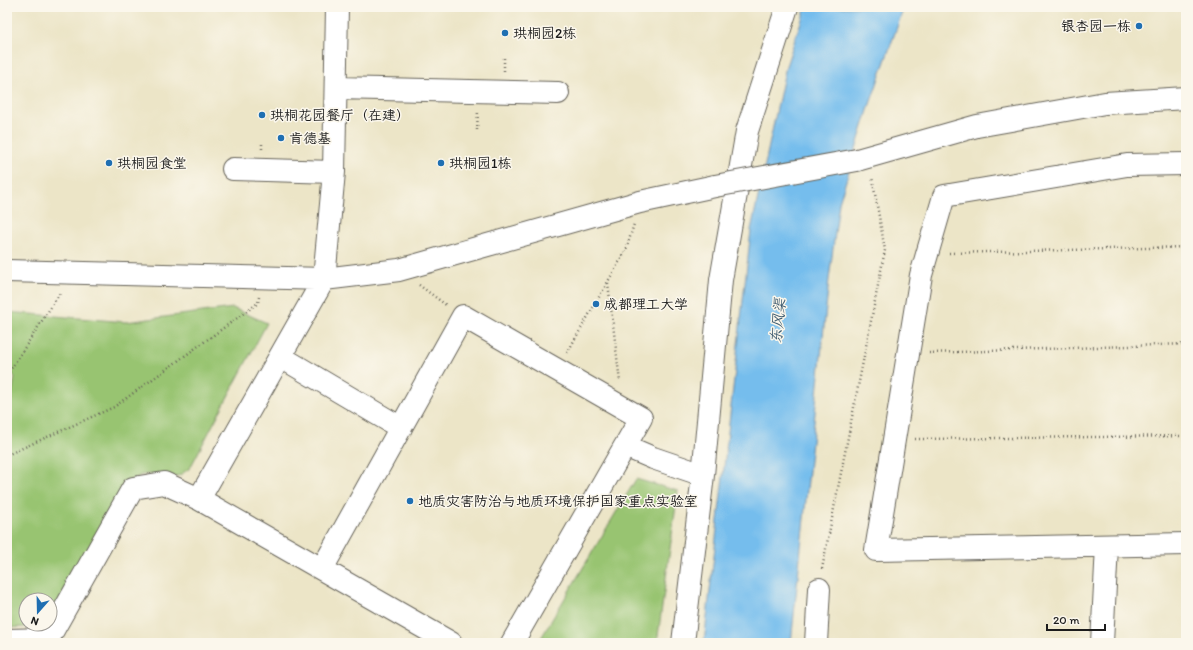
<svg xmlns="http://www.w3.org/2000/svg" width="1193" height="650" font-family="Itim,'LXGW WenKai TC',sans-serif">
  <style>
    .green { fill: #98c471; stroke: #5a7046 }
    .water { fill: #74bded; stroke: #486c84 }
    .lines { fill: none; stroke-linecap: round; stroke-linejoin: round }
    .minor-casing { stroke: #656258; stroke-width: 24 }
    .path { stroke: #656258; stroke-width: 2.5; stroke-dasharray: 1 3; stroke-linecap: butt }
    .minor { stroke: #fff; stroke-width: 22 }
    .minor-bridge-casing { stroke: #656258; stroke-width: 24; stroke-linecap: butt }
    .minor-bridge { stroke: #fff; stroke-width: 22 }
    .poi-dot { fill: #1f6fb2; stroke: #fbf7ec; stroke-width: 1.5 }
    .labels { text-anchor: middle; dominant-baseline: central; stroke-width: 3; stroke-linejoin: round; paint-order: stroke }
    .poi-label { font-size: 14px; fill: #1c1c1c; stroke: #fbf7ec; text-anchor: start }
    .water-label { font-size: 15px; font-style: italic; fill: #3f5c70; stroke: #fbf7ec }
  </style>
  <rect width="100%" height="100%" fill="#fbf7ec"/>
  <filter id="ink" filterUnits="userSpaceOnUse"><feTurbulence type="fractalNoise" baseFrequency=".025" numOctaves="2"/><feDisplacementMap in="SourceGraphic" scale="8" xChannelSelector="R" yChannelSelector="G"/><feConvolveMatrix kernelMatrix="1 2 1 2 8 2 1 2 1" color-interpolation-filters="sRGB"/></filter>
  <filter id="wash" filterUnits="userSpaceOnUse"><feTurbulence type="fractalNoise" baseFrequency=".012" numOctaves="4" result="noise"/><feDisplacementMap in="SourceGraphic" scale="16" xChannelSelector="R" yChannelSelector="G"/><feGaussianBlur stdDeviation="0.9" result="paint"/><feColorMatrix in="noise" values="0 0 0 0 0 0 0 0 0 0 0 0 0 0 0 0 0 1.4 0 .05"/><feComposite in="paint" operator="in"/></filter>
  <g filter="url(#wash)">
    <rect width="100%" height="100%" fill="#ece5c7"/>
    <path class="green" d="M 233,308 L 267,323 L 190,468 L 180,475 L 167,479 L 150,474 L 141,475 L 128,483 L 50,618 L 50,600 L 26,600 L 26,624 L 47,624 L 45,626 L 7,628 L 7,420 L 15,377 L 7,369 L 7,312 L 126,322 Z
      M 636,479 L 678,491 L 657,643 L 538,643 Z"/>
    <path class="water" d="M 806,7 L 904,7 L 870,104 L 839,203 L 829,279 L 791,643 L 704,643 L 751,230 L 786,66 Z"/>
  </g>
  <g filter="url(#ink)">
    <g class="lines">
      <defs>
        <path id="minor" d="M 337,7 L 334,172 L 324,279 L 199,499 L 451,643
          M 336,88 L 558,93
          M 857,160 L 977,126 L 1105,103 L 1186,98
          M 1186,164 L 1127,165 L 944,196 L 921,275 L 876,550 L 1186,544
          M 233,169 L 334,172
          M 7,271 L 324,279 L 399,270 L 640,202 L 715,186
          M 281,357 L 401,428
          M 625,446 L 653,458 L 703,475
          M 322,569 L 463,316 L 641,418 L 512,643
          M 7,640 L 48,639 L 133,488 L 164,483 L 199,499
          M 683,643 L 703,475 L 721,280 L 747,131 L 787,7
          M 816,643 L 819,589
          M 1102,643 L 1107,546"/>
      </defs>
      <use href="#minor" class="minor-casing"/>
      <path class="path" d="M 504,71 L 504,56
        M 477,130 L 478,111
        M 262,149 L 262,141
        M 949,253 L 1186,247
        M 608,283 L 620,382
        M 419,285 L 446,305
        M 567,353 L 626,250 L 634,224
        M 929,353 L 1186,344
        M 7,375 L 60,293
        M 915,439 L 1186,436
        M 7,455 L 114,407 L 258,303 L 259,297
        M 822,569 L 885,250 L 872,177"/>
      <use href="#minor" class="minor"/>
      <defs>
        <path id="minor-bridge" d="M 715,186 L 857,160"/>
      </defs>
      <use href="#minor-bridge" class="minor-bridge-casing"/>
      <use href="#minor-bridge" class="minor-bridge"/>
    </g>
  </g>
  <g class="poi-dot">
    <circle cx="1139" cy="26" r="4"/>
    <circle cx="505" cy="33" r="4"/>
    <circle cx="262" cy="115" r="4"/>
    <circle cx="281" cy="138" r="4"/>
    <circle cx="109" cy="163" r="4"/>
    <circle cx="441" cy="163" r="4"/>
    <circle cx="596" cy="304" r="4"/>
    <circle cx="410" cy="501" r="4"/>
  </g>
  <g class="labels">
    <g class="poi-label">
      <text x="1131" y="26" text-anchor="end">银杏园一栋</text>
      <text x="513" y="33">珙桐园2栋</text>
      <text x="270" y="115">珙桐花园餐厅（在建）</text>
      <text x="289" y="138">肯德基</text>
      <text x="117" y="163">珙桐园食堂</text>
      <text x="449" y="163">珙桐园1栋</text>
      <text x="604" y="304">成都理工大学</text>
      <text x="418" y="501">地质灾害防治与地质环境保护国家重点实验室</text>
    </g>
    <g class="water-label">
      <text transform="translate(778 321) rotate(-84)">东风渠</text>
    </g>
  </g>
  <rect width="1193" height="650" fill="none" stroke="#fbf7ec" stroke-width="24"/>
  <g transform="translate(38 612) rotate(200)"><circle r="19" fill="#fbf7ec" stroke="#a29f99"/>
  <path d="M0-3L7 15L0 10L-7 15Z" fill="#1f6fb2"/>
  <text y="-6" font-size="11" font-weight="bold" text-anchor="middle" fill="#1c1c1c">N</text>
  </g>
  <path d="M1047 624v6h58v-6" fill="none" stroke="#1c1c1c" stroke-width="2"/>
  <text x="1053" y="624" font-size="12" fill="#1c1c1c" stroke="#fbf7ec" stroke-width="3" paint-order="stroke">20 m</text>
</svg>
